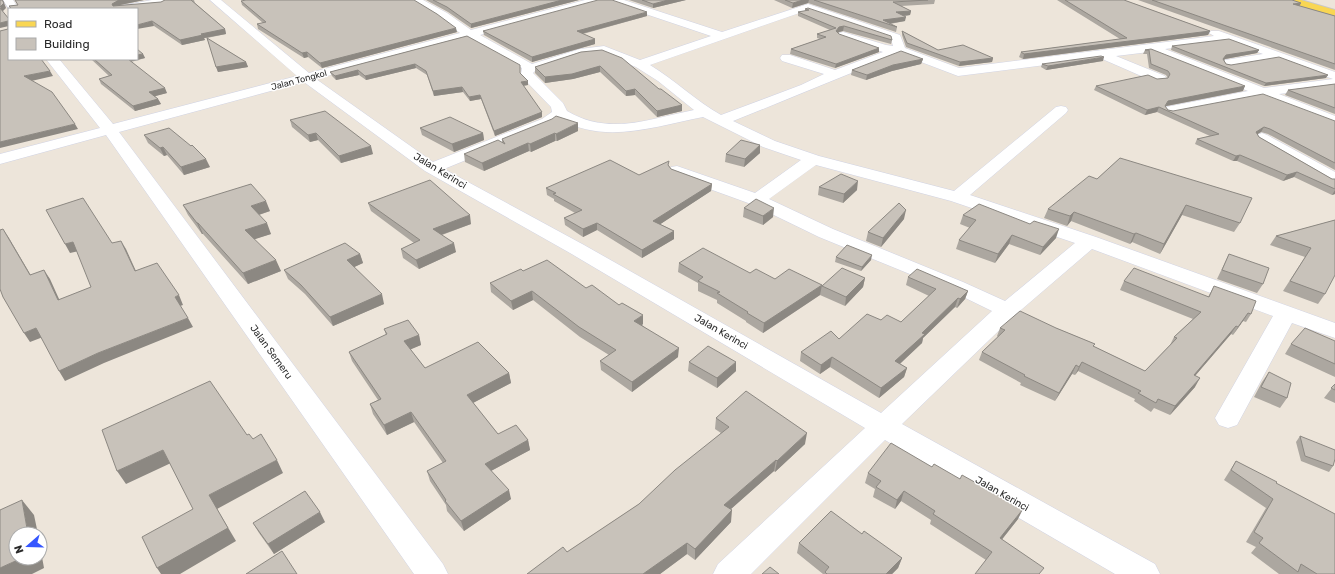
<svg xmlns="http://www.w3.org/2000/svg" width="1335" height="574" font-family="Rubik,sans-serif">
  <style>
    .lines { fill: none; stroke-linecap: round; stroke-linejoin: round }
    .minor-casing { stroke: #d0d3e4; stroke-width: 1 }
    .major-casing { stroke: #c8c8c8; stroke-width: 2 }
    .minor { fill: #fff; fill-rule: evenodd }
    .major { fill: #f9d653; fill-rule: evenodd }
    .wall { fill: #aca7a0 }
    .shaded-wall { fill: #8c8882 }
    .building { fill: #c8c2ba; stroke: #8c8882 }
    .labels { text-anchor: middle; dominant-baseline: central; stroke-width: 3; stroke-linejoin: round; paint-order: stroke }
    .far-street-label { font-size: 9px; fill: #2a2a2a; stroke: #fff }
    .street-label { font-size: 10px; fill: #2a2a2a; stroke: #fff }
  </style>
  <rect width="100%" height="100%" fill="#ede5da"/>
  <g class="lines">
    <defs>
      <path id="minor" d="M 3,0 L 13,0 L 19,9 L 9,9 Z
        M 152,0 L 173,0 C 166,8 126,9 115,9 L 120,6 Z
        M 210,0 L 221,0 L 309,73 L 460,33 L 439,17 L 411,0 L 423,0 L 447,13 L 471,30 L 585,0 L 602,0 L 601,2 L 480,35 L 532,64 L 580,49 L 604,46 L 640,60 L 711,36 L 610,2 L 609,0 L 624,0 L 722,32 L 808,4 L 900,35 L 905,48 L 959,68 L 1214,36 L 1209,33 L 1211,31 L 1219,31 L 1335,72 L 1335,87 L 1279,94 L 1335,116 L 1335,125 L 1261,97 L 1171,114 L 1166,113 L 1164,110 L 1166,107 L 1248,91 L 1149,52 L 1116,56 L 1165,76 L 1167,79 L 1165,82 L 1155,82 L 1100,58 L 958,76 L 900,54 C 844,75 789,99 733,121 L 775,141 L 819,156 L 954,191 L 1056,107 L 1061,106 L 1066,107 L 1068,110 L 1066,113 L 970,195 L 1096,237 L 1335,323 L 1335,338 L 1292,323 L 1237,425 L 1228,428 L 1219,425 L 1215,418 L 1273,316 L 1092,249 L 1015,315 L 902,424 L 1155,564 L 1160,574 L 1115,574 L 885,440 L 751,574 L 713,574 L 718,564 L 865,428 L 570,253 L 425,171 L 304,82 L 119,132 L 443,564 L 448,574 L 414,574 L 106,135 L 0,164 L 0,154 L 100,128 L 46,59 L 59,59 L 113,124 L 297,76 ZM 808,10 L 891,39 L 893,46 L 886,45 L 843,32 L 839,33 L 837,35 L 839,37 L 883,52 L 835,70 L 790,55 L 782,55 L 780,58 L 782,61 L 824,74 L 801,85 L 721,115 C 696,101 675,80 650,65 ZM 468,38 L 522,68 L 521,74 L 522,77 L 551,107 L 552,112 L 542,119 L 433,162 L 316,79 ZM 1228,41 L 1263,54 L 1225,60 L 1223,63 L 1225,66 L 1229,67 L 1277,59 L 1333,79 L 1264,88 L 1165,49 ZM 603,54 L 636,67 L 658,81 L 694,110 C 649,119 609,136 567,111 L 563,103 L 533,73 L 535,71 L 581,56 ZM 703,117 L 763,147 L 801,160 L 755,193 L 677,166 L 671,167 L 669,171 L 671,175 L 751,204 L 819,237 L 949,290 L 992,311 L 881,413 L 584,245 L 444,169 L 552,125 L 560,119 C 605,145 656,126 703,117 ZM 816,165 L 951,201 L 1075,243 L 1005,301 L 963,282 L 833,229 L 769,199 Z
        M 1262,133 L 1267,135 L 1335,172 L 1335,184 L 1329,183 L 1257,141 L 1254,138 L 1257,135 Z"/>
      <path id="major" d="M 1284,0 L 1301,0 L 1335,10 L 1335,16 L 1285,2 Z"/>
    </defs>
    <use href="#minor" class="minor-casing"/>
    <use href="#major" class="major-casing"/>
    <use href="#minor" class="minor"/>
    <use href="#major" class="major"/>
  </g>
  <path class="wall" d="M 15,0 L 144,0 L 120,5 L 118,6 L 161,2 L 165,0 L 194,0 L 195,3 L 225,29 L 226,34 L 207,38 L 246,62 L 248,67 L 218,72 L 207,38 L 204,38 L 205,40 L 182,45 L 154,26 L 137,9 L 10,9 L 9,6 L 18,5 Z
    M 426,0 L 579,0 L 471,28 L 448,12 Z
    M 629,0 L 686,0 L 653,8 Z
    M 774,0 L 935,0 L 934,4 L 901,6 L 911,11 L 910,15 L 904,16 L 905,21 L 890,24 L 897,27 L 896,32 L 808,3 L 792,8 Z
    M 1057,0 L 1124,0 L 1210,31 L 1208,35 L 1023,59 L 1019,57 L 1021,52 L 1120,39 Z
    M 1138,0 L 1292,0 L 1300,6 L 1335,16 L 1335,70 Z
    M 241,1 L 457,32 L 322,68 L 308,57 L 304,58 L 258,29 L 257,24 L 263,23 L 242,5 Z
    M 805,9 L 892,40 L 891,44 L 843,31 L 839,32 L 838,33 L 839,34 L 879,52 L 835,68 L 790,54 L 791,49 L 820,39 L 817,38 L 817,34 L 830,30 L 798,16 L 798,12 L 805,11 Z
    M 647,16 L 583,34 L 595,44 L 532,62 L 484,35 L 483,31 Z
    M 902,31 L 938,50 L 993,58 L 992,62 L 959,66 L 906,47 L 902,35 Z
    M 467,36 L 520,69 L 520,74 L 528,85 L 523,86 L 542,117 L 495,136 L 481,99 L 470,101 L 463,92 L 434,96 L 427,75 L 416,68 L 366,80 L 359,75 L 336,80 L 332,76 L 330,72 Z
    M 1172,46 L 1259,50 L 1257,53 L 1225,59 L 1224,60 L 1226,64 L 1231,65 L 1326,78 L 1264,86 L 1171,50 Z
    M 1151,49 L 1243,91 L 1166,106 L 1165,106 L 1168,110 L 1173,111 L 1335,121 L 1335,170 L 1268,134 L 1261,132 L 1257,134 L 1259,137 L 1332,179 L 1335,179 L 1335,194 L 1332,195 L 1294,177 L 1283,181 L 1237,161 L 1233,161 L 1195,144 L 1197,139 L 1210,136 L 1157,112 L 1145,115 L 1094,90 L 1096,86 L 1168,78 L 1166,75 L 1149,68 L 1147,54 L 1143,54 L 1145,50 Z
    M 581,52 L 659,89 L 682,105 L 682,111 L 657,117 L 635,95 L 626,96 L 600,72 L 573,79 L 545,83 L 535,73 L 535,67 Z
    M 143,54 L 145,58 L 131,62 L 167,93 L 155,96 L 158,99 L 161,104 L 135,111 L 101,84 L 99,79 L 109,76 L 91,59 L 137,59 Z
    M 923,59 L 921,64 L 892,71 L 866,80 L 851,75 L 852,70 Z
    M 1103,61 L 1046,70 L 1041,67 L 1042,64 Z
    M 1335,84 L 1335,114 L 1285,95 L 1288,90 Z
    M 290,120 L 373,154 L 341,163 L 318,140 L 310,142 L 292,127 Z
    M 420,128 L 483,133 L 484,140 L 454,152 L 422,135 Z
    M 578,131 L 557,141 L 555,141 L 531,152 L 529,151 L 484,171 L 465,162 L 464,154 L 502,142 L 502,139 Z
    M 144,135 L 210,167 L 184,175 L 167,155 L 164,156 L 148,143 Z
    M 760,153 L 744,167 L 725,162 L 726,154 Z
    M 1120,158 L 1240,223 L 1234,232 L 1182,215 L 1160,254 L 1132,242 L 1130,244 L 1071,221 L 1067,226 L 1044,218 L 1048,209 L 1097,179 Z
    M 669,166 L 671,169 L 712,184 L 711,191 L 660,224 L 674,231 L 674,239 L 642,258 L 597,230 L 583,237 L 565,225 L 564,218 L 575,213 L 554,201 L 554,199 L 547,195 L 546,188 L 639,175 Z
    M 819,187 L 857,190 L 843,203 L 818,195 Z
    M 368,203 L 471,224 L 442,235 L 456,252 L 419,269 L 403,258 L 401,249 L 414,243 L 371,211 Z
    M 183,205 L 270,211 L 259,215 L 271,234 L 254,239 L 281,271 L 248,284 L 203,234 L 202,234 L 188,215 Z
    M 744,208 L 773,217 L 763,225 L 743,217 Z
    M 963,215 L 1056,238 L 1040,255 L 1009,244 L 995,263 L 956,249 L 959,240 L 970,228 L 960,224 Z
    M 904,219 L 881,247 L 866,241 L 868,232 Z
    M 1335,220 L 1325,294 L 1318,304 L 1283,291 L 1305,257 L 1270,245 L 1276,236 Z
    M 360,254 L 363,263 L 354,267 L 384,304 L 333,326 L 305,294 L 288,279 L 284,270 Z
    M 1229,254 L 1263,284 L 1257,293 L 1217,279 Z
    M 836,257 L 871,260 L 861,271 L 835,262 Z
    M 679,263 L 750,273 L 775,279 L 822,285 L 865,278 L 863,287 L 845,306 L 820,295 L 763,333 L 746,322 L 746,321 L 717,303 L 717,300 L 698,291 L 698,283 L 678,272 Z
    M 523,271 L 586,288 L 643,324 L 642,325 L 678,357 L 632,392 L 601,370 L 600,361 L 609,355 L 580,337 L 533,300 L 513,310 L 491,292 L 490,283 Z
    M 908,277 L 968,291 L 965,299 L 957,308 L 955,307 L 923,338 L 922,343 L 900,364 L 907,368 L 904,377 L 879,398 L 830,367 L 820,374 L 800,361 L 801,352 L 839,339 L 881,320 L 901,322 L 929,296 L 906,285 Z
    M 1124,281 L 1208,297 L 1214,286 L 1251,314 L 1246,322 L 1243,321 L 1233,335 L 1231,334 L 1195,376 L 1195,387 L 1170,415 L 1154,408 L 1151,412 L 1134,401 L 1135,399 L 1078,371 L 1075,375 L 1072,374 L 1055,401 L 1020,385 L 1021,383 L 979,360 L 982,352 L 998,337 L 997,336 L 1000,328 L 1056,328 L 1095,344 L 1093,346 L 1145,371 L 1170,345 L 1174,337 L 1193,319 L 1120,290 Z
    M 384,329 L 419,335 L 421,345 L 410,349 L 425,368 L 509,373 L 511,383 L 473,403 L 498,434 L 528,440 L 530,450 L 491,471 L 511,499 L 464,531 L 447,511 L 446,505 L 430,481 L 427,471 L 443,463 L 414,422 L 387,435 L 373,414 L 370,404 L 378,400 L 352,361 L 349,352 L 386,335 Z
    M 1335,341 L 1335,377 L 1285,354 L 1291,344 Z
    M 689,362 L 736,371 L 717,388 L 688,371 Z
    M 1269,372 L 1287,398 L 1280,408 L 1254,397 L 1262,382 Z
    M 1335,384 L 1335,403 L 1324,398 Z
    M 716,418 L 805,444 L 775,472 L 774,471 L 731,509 L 731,522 L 695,560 L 687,554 L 660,574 L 527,574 L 567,552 L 639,504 L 721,433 L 715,429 Z
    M 1300,436 L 1333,466 L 1329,472 L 1301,461 L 1296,442 Z
    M 1236,461 L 1276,483 L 1335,574 L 1279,574 L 1251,553 L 1256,547 L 1246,542 L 1266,508 L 1224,480 Z
    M 868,473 L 1018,519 L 986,560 L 930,524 L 931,520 L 901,501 L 895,509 L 873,497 L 875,489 L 865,483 Z
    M 325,522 L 274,554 L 259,533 L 253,523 Z
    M 862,534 L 902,558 L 898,568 L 892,574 L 823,574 L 797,553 L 799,543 Z"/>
  <path class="shaded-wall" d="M 3,0 L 6,8 L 2,12 L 0,7 Z
    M 118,0 L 144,0 L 120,5 L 114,9 L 112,4 Z
    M 562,0 L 579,0 L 471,28 L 471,24 Z
    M 668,0 L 686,0 L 653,8 L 653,4 Z
    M 803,0 L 809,0 L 808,3 L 792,8 L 793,3 Z
    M 1301,3 L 1299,7 L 1293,4 Z
    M 911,11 L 910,15 L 895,17 L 896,12 Z
    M 647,12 L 647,16 L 577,35 L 577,31 Z
    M 906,17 L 905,21 L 887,24 L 883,20 Z
    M 8,21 L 9,26 L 0,28 L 0,23 Z
    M 152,21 L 154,26 L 137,29 L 137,25 Z
    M 844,26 L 843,31 L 839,32 L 836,35 L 836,31 L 839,27 Z
    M 456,28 L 457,32 L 322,68 L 320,63 Z
    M 225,29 L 226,34 L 204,38 L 205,40 L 182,45 L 180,40 L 201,34 Z
    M 1210,31 L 1208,35 L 1023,59 L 1024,54 Z
    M 595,39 L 595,44 L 532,62 L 532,57 Z
    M 879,48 L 879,52 L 835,68 L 836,64 Z
    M 1259,50 L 1257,53 L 1225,59 L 1222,62 L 1223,59 L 1226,55 Z
    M 307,52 L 308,57 L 304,58 L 302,53 Z
    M 143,54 L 145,58 L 128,62 L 126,59 L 137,59 L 137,55 Z
    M 1104,57 L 1103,61 L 1046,70 L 1048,66 Z
    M 993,58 L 992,62 L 959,66 L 960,62 Z
    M 923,59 L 921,64 L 892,71 L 866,80 L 867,75 L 893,65 Z
    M 246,62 L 248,67 L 218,72 L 216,67 Z
    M 415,64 L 416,68 L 366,80 L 365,76 Z
    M 600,66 L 600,72 L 573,79 L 545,83 L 545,77 Z
    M 358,70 L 359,75 L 336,80 L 335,76 Z
    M 50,71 L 53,76 L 27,82 L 24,76 Z
    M 1328,75 L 1326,78 L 1264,86 L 1266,83 Z
    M 528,81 L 528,85 L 521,86 L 521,82 Z
    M 1245,86 L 1243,91 L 1166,106 L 1163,111 L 1168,101 Z
    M 462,87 L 463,92 L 434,96 L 433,91 Z
    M 165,88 L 167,93 L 152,97 L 149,92 Z
    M 635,89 L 635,95 L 626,96 L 626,91 Z
    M 480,95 L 481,99 L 470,101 L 469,97 Z
    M 158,99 L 161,104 L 135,111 L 133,106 Z
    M 682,105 L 682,111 L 657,117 L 657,111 Z
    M 1159,107 L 1157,112 L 1145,115 L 1147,110 Z
    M 542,112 L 542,117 L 495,136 L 494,131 Z
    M 578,123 L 578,131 L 557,141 L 556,134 Z
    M 75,124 L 78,129 L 0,148 L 0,142 Z
    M 1264,127 L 1261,132 L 1253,137 L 1256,132 Z
    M 316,133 L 318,140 L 310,142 L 308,135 Z
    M 483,133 L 484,140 L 454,152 L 452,144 Z
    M 555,133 L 555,141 L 531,152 L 530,144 Z
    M 528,143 L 529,151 L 484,171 L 482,163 Z
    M 760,145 L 760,153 L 744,167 L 745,159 Z
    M 371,146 L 373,154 L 341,163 L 339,156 Z
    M 163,147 L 167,155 L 164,156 L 160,148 Z
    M 1240,155 L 1237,161 L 1233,161 L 1236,156 Z
    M 206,159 L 210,167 L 184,175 L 181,167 Z
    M 1297,172 L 1294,177 L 1283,181 L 1287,175 Z
    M 858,181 L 857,190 L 843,203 L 844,194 Z
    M 712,184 L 711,191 L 653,229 L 653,221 Z
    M 1335,190 L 1335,194 L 1332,195 Z
    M 266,201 L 270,211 L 255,216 L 251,206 Z
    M 1186,205 L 1182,215 L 1160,254 L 1164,244 Z
    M 774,208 L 773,217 L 763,225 L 763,216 Z
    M 906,210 L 904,219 L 881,247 L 883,238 Z
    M 1074,212 L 1071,221 L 1067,226 L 1070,216 Z
    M 470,215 L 471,224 L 435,237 L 433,229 Z
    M 197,223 L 198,223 L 203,234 L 202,234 Z
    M 267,223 L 271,234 L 249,241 L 245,230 Z
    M 597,223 L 597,230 L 583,237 L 583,229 Z
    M 3,229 L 9,238 L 36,284 L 30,275 Z
    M 1059,229 L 1056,238 L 1040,255 L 1043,247 Z
    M 674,231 L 674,239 L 642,258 L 642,250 Z
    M 1136,233 L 1132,242 L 1130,244 L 1134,234 Z
    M 1012,235 L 1009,244 L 995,263 L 998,254 Z
    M 121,241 L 126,249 L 140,280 L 135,271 Z
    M 73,242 L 79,251 L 70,253 L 65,244 Z
    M 454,243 L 456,252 L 419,269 L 416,260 Z
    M 360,254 L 363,263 L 350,269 L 347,260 Z
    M 872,255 L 871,260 L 861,271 L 862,267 Z
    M 276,260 L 281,271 L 248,284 L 243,273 Z
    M 44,270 L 50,279 L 64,310 L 58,300 Z
    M 865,278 L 863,287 L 845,306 L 846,297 Z
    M 822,285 L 820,295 L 763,333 L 764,323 Z
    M 532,291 L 533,300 L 513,310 L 511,301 Z
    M 968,291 L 965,299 L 957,308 L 960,299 Z
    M 382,294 L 384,304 L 333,326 L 330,317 Z
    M 179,295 L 183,305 L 180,306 L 175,297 Z
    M 958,298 L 955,307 L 923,338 L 922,343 L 893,370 L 895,361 L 922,333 Z
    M 1248,313 L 1243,321 L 1233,335 L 1238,327 Z
    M 643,315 L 643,324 L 635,330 L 634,321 Z
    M 188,318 L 193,327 L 104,363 L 65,381 L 59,371 L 98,353 Z
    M 1236,326 L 1231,334 L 1188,384 L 1194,375 Z
    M 36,328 L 43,337 L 30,342 L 24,333 Z
    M 419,335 L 421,345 L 407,351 L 404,341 Z
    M 679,348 L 678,357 L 632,392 L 632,382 Z
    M 832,357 L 830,367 L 820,374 L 821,365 Z
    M 736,362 L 736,371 L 717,388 L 717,378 Z
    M 1082,362 L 1078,371 L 1075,375 L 1079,367 Z
    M 1076,365 L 1072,374 L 1055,401 L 1059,393 Z
    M 907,368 L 904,377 L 879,398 L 881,388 Z
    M 509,373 L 511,383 L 469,405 L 467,395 Z
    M 1200,378 L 1195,387 L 1170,415 L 1175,406 Z
    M 411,412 L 414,422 L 387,435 L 384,425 Z
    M 807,433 L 805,444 L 775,472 L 777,461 Z
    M 528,440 L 530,450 L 487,473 L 485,464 Z
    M 163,450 L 171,463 L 126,484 L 117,471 Z
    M 277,460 L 283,473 L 217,509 L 236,541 L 180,574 L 161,574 L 157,568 L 209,495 Z
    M 776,460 L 774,471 L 723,516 L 724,505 Z
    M 509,490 L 511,499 L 464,531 L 461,521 Z
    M 904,491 L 901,501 L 895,509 L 897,500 Z
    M 22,500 L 34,515 L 38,534 L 28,534 Z
    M 1023,509 L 1018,519 L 995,548 L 1000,538 Z
    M 732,510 L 731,522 L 695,560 L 695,549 Z
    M 320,512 L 325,522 L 274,554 L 268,544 Z
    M 687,543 L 687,554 L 660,574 L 643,574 Z
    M 40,546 L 44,568 L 32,574 L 0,574 L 0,568 L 22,558 L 40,558 Z
    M 902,558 L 898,568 L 892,574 L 886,574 Z"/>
  <path class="building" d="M 0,0 L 2,0 L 4,3 L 0,7 Z
    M 15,0 L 119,0 L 112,4 L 113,6 L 161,2 L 165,0 L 191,0 L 225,29 L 201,34 L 203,35 L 180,40 L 152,21 L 137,25 L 137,9 L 12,9 L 9,6 L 18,5 Z
    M 246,0 L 414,0 L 437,14 L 456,28 L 320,63 L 307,52 L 302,53 L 257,24 L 266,22 L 241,1 Z
    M 433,0 L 562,0 L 471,24 L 447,7 Z
    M 598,0 L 612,0 L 647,12 L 577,31 L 595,39 L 532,57 L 483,31 Z
    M 642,0 L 668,0 L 653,4 Z
    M 785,0 L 803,0 L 793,3 Z
    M 814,0 L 928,0 L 893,2 L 911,11 L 896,12 L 906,17 L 883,20 L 897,27 Z
    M 1065,0 L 1124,0 L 1210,31 L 1024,54 L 1021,52 L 1127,38 Z
    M 1152,0 L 1292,0 L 1301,3 L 1293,4 L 1335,16 L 1335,64 Z
    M 0,8 L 9,19 L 9,59 L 41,59 L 50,71 L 24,76 L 52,92 L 75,124 L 0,142 L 0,31 L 8,29 L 8,21 L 0,23 Z
    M 808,8 L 891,36 L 892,40 L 844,26 L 839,27 L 836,31 L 839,34 L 879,48 L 836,64 L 791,49 L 826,37 L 817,34 L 836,28 L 798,12 L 809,10 L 805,9 Z
    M 902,31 L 938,50 L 963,45 L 993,58 L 960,62 L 907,43 Z
    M 467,36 L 520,65 L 520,73 L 528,81 L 521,82 L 542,112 L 494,131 L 480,95 L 469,97 L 462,87 L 433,91 L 426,71 L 415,64 L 365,76 L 358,70 L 335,76 L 330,72 Z
    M 207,38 L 246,62 L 216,67 Z
    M 1229,39 L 1259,50 L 1226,55 L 1223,59 L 1226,64 L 1231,65 L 1279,57 L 1328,75 L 1266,83 L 1172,46 Z
    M 137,49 L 143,54 L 137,55 Z
    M 1151,49 L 1245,86 L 1168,101 L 1165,106 L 1168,110 L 1173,111 L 1263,94 L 1335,121 L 1335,163 L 1270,129 L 1264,127 L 1256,132 L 1259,137 L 1332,179 L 1335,179 L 1335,189 L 1297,172 L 1287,175 L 1240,155 L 1236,156 L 1197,139 L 1219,134 L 1159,107 L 1147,110 L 1096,86 L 1148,75 L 1157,79 L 1168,78 L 1170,74 L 1168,71 L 1151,64 L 1149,50 L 1145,50 Z
    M 602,50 L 622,58 L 659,89 L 661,89 L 682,105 L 657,111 L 635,89 L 626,91 L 600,66 L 572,74 L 545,77 L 535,67 L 581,52 Z
    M 901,51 L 923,59 L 893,65 L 867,75 L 852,70 Z
    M 1101,56 L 1104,57 L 1048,66 L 1042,64 Z
    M 94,59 L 128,59 L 165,88 L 149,92 L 158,99 L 133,106 L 99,79 L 112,75 Z
    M 1335,84 L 1335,108 L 1288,90 Z
    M 325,111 L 371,146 L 339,156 L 316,133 L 308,135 L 290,120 Z
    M 556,116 L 578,123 L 556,134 L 555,133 L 530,144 L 528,143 L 482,163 L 464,154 L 498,140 L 505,144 L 502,139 L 552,119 Z
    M 450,117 L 483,133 L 452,144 L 420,128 Z
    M 169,128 L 191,146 L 192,145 L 206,159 L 181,167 L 163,147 L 160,148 L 144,135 Z
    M 741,140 L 760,145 L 745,159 L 726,154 Z
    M 1120,158 L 1252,198 L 1240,223 L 1186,205 L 1164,244 L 1136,233 L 1134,234 L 1074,212 L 1070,216 L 1048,209 L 1089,176 L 1097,179 Z
    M 610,160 L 639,175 L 669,161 L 668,165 L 671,169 L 712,184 L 653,221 L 674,231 L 642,250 L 597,223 L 583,229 L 564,218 L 582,210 L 553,194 L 556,193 L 546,188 Z
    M 841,174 L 858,181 L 844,194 L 819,187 Z
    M 430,180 L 470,215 L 433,229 L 454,243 L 416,260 L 401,249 L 420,240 L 368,203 Z
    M 251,184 L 266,201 L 251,206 L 267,223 L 245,230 L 276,260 L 243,273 L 198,223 L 197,223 L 183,205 Z
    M 83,198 L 112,243 L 121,241 L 135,271 L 157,263 L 179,295 L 175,297 L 188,318 L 98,353 L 59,371 L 36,328 L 24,333 L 3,297 L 0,289 L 0,230 L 3,229 L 30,275 L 44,270 L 58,300 L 91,287 L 73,242 L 65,244 L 46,210 Z
    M 756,199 L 774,208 L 763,216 L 744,208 Z
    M 899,203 L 906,210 L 883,238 L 868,232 Z
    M 979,204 L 1030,224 L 1034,221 L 1059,229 L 1043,247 L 1012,235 L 998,254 L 959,240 L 976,220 L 963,215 Z
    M 1335,220 L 1335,275 L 1325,294 L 1290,281 L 1311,248 L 1276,236 Z
    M 345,243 L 360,254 L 347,260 L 382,294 L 330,317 L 301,285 L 284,270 Z
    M 847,245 L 872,255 L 862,267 L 836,257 Z
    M 703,248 L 750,273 L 756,269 L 775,279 L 789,269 L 822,285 L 764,323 L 747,313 L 748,312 L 717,293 L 720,292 L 698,281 L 703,277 L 679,263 Z
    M 1229,254 L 1269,268 L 1263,284 L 1222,270 Z
    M 547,260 L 586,288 L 592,285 L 619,305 L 622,303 L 643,315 L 634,321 L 679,348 L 632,382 L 600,361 L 616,350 L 579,327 L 532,291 L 511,301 L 490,283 L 521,269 L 523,271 Z
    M 842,268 L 865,278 L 846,297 L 822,286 Z
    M 1134,268 L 1209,297 L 1214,286 L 1256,301 L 1251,314 L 1248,313 L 1238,327 L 1236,326 L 1194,375 L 1200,378 L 1175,406 L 1158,399 L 1156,403 L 1138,393 L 1141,391 L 1082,362 L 1079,367 L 1076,365 L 1059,393 L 1024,376 L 1025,375 L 982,352 L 1005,330 L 1000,328 L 1020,311 L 1056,328 L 1095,344 L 1093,346 L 1145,371 L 1177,338 L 1174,337 L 1201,312 L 1124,281 Z
    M 917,269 L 968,291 L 960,299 L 958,298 L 922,333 L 925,334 L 895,361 L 907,368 L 881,388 L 832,357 L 821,365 L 801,352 L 831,331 L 839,339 L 867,314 L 881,320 L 887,315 L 901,322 L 936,289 L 908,277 Z
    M 408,320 L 419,335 L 404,341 L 425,368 L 478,342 L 509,373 L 467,395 L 498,434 L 516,425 L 528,440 L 485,464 L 509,490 L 461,521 L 445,501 L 446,500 L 427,471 L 446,461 L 411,412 L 384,425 L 370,404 L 381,399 L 349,352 L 387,334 L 384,329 Z
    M 1305,328 L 1335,341 L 1335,364 L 1291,344 Z
    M 708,346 L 736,362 L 717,378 L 689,362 Z
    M 1269,372 L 1291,383 L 1287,398 L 1261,387 Z
    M 210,381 L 247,435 L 249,434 L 253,439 L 261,434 L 277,460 L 209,495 L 228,528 L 157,568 L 142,537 L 193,509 L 163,450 L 117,471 L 102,430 Z
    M 1335,384 L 1335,390 L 1331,388 Z
    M 746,391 L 807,433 L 777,461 L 776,460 L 724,505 L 732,510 L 695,549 L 687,543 L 643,574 L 527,574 L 563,547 L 567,552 L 639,504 L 675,470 L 729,427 L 716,418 Z
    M 1300,436 L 1335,450 L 1335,459 L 1333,466 L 1305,456 Z
    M 891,443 L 932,467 L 934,464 L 960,479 L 962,475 L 1023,509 L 1000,538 L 1044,568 L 1039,574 L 975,574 L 992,552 L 933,514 L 935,511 L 904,491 L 897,500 L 876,487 L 881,481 L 868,473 Z
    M 1236,461 L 1277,482 L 1276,483 L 1335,514 L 1335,574 L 1317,574 L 1301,564 L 1298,572 L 1259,543 L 1263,538 L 1254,532 L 1273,499 L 1231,470 Z
    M 305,491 L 320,512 L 268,544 L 253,523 Z
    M 22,500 L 28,534 L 16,534 L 16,558 L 22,558 L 0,568 L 0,510 Z
    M 831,511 L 862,534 L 864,531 L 902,558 L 886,574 L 827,574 L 825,572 L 829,567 L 799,543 Z
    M 282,551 L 297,574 L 246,574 Z
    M 770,567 L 779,574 L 762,574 Z"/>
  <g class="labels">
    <g class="far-street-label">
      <text transform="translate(299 80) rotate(-15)">Jalan Tongkol</text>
    </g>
    <g class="street-label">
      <text transform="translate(440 171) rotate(31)">Jalan Kerinci</text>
      <text transform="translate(721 332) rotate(30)">Jalan Kerinci</text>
      <text transform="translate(271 352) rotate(54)">Jalan Semeru</text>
      <text transform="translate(1002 494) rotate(30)">Jalan Kerinci</text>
    </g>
  </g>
  <rect x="8" y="8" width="130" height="52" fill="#ffffff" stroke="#aaaaaa"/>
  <rect x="16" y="21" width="20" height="6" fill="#f9d653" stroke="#aaaaaa"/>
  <text x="44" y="28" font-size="12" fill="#2a2a2a">Road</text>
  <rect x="16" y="38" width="20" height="12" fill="#c8c2ba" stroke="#aaaaaa"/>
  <text x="44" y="48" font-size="12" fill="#2a2a2a">Building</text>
  <g transform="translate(28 546) rotate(250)"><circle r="19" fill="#ffffff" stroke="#aaaaaa"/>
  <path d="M0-3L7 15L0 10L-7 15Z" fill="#3556ff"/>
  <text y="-6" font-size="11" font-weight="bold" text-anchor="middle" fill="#2a2a2a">N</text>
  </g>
</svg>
